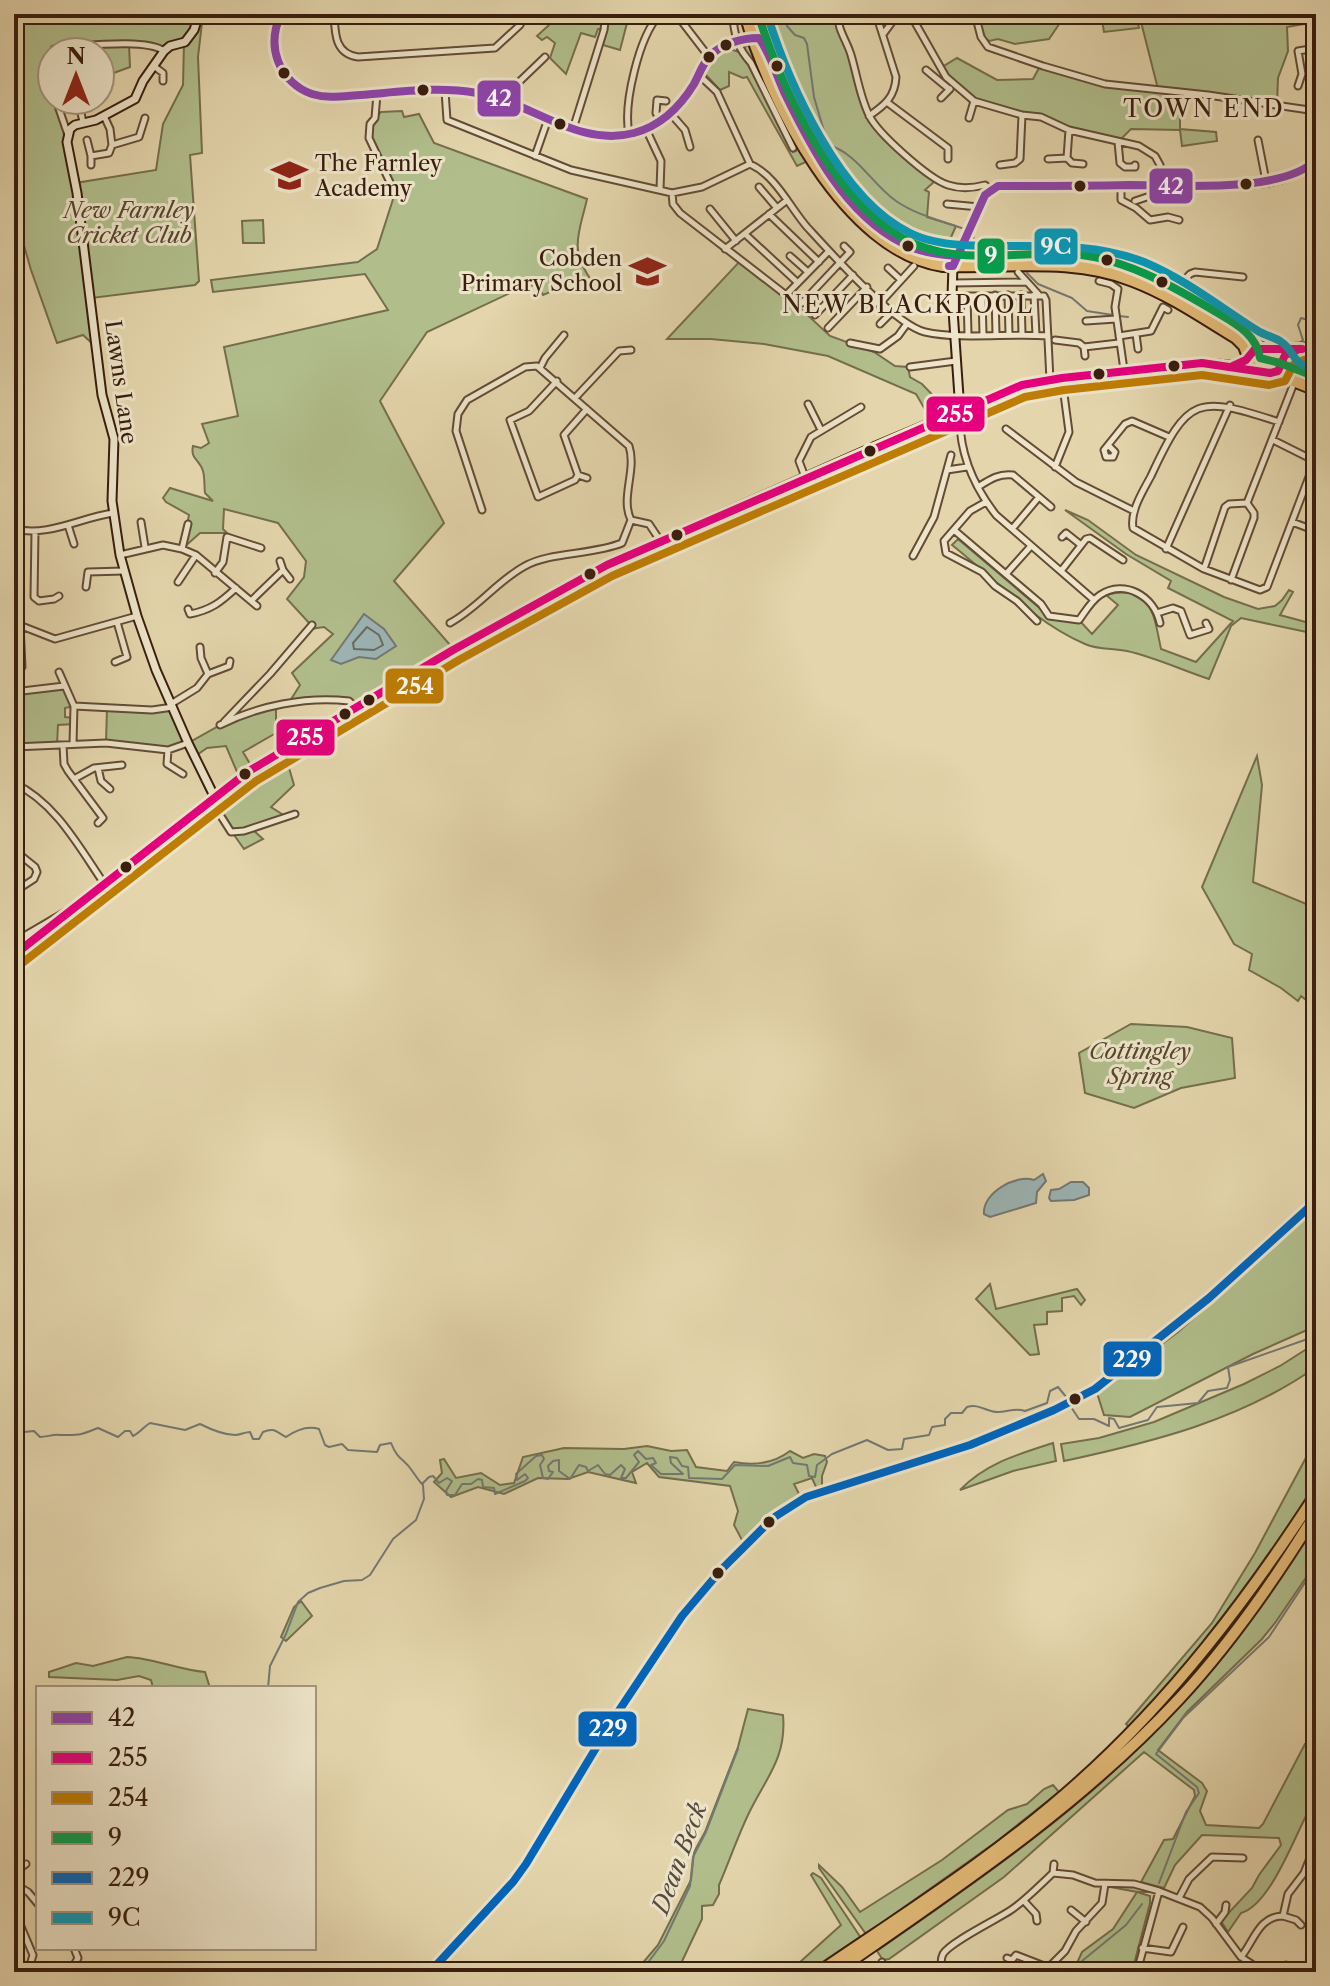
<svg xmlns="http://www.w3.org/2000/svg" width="1330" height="1986" font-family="'Libre Caslon Text',serif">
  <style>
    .green { fill: #b1be8c; stroke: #756e4d; stroke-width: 2; fill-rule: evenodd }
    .water { fill: #9cb5b6; stroke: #747873; stroke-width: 2 }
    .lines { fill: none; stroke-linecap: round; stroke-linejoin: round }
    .shore { stroke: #6a6962; stroke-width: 2 }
    .stream { stroke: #747873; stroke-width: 2 }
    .street-casing { stroke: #644b36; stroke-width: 9 }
    .secondary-casing { stroke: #391d0e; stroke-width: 11 }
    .primary-casing { stroke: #391d0e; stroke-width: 12 }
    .highway-casing { stroke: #391d0e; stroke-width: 14 }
    .street { stroke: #ede4c9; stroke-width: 5 }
    .secondary { stroke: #ede4c9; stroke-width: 7 }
    .primary { stroke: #e2ba76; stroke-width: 8 }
    .highway { stroke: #e2ba76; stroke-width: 10 }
    .bus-1-casing { stroke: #ede4c9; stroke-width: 14 }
    .bus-2-casing { stroke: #ede4c9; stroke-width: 14 }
    .bus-3-casing { stroke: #ede4c9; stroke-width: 14 }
    .bus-4-casing { stroke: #ede4c9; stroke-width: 14 }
    .bus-5-casing { stroke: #ede4c9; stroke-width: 14 }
    .bus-6-casing { stroke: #ede4c9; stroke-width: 14 }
    .bus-1 { stroke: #8e44ad; stroke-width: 8 }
    .bus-2 { stroke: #e5007d; stroke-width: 8 }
    .bus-3 { stroke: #be7d04; stroke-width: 8 }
    .bus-4 { stroke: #039f4e; stroke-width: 8 }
    .bus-5 { stroke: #0065bd; stroke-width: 8 }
    .bus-6 { stroke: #069bbb; stroke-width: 8 }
    .bus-dot { fill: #391d0e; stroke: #ede4c9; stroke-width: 3 }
    .labels { text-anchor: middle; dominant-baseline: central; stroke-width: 6; stroke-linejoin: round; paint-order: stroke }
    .poi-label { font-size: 22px; fill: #391d0e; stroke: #ede4c9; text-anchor: start }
    .park-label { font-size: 22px; font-style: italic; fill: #57452e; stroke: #ede4c9 }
    .street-label { font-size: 22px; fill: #391d0e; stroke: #ede4c9 }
    .neighbourhood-label { font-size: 24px; letter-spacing: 2px; fill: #391d0e; stroke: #ede4c9 }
    .water-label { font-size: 24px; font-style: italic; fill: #574b40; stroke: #ede4c9 }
    .line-badge { stroke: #ede4c9; stroke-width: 3 }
    .badge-label { font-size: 22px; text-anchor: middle; font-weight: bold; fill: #fff }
  </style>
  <rect width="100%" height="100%" fill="#e4d5ac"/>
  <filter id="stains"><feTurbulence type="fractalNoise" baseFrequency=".0025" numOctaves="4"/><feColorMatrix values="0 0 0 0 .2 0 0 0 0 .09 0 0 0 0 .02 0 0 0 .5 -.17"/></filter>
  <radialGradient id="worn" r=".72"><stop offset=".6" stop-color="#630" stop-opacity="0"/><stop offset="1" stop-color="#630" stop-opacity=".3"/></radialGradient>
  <path class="green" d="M 14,14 L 203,14 L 198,57 L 202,153 L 190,155 L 199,281 L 195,285 L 91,298 L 97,348 L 83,335 L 57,343 L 31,270 L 14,211 ZM 184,42 L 183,85 L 163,124 L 156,170 L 75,183 L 64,126 L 56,100 L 52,100 L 52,52 L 61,47 L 88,47 L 88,52 L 100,52 L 100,78 L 130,67 L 129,45 L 156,45 L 164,51 Z
    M 550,14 L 604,14 L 602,29 L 598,29 L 595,37 L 581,33 L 566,74 L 550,58 L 555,43 L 547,37 L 542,40 L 537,36 L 549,25 Z
    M 757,14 L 838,14 L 869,116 L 883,136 L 936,180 L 925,190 L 929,192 L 927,217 L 956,226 L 947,246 L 958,251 L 933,253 L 886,233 L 848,196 L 784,93 Z
    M 996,14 L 1066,14 L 1049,39 L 1015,44 L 998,39 L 989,41 L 984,37 L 979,22 Z
    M 1101,14 L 1136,14 L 1139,28 L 1104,32 Z
    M 1139,14 L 1316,14 L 1316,22 L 1287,27 L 1288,51 L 1278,78 L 1277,105 L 1180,92 L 1180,129 L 1216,132 L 1217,141 L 1182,146 L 1180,130 L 1131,129 L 1118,142 L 1069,130 L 1041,117 L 974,101 L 939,69 L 957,58 L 997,80 L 1033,79 L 1039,68 L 1105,84 L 1158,89 Z
    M 608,21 L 627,23 L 620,50 L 603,45 Z
    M 748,44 L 751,50 L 754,49 L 810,160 L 797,166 L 747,77 L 743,78 L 729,72 L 729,86 L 720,90 L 706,75 C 704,62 720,54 730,49 L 739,52 L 749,64 L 793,152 L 796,151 L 753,63 L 743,49 Z
    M 402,111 L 404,117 L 419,114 L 434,143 L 587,199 C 579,234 569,248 591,280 L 569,284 L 543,295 L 538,286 L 527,285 L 427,332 L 380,401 L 444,523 L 394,581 L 451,646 L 353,705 L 329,699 L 288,704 L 300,685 L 292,673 L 333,634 L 324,627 L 310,629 L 311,625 L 287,599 L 304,577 L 306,561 L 278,523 L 224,509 L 223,529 L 227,533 L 200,533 L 182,549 L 189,515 L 166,502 L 163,498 L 170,488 L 213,501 L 205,493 C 204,486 205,478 203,471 C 200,460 190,459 193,446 L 201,448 L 209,443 L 202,424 L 238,416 L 224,347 L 388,310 L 365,274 L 213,292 L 211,280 L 358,262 L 377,249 L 395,193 L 369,138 L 370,124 L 381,112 Z
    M 263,220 L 264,243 L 243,243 L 242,221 Z
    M 741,260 L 786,295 L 830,336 L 874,352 L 895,366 L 908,367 L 910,377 L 922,384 L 946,409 L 930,418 L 916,394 L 828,356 L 764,344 L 711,339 L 667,339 Z
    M 1065,510 L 1088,520 L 1136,555 L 1224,597 L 1258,609 L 1275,606 L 1282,600 L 1289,590 L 1293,592 L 1280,615 L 1313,624 L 1316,623 L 1316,634 L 1241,618 L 1231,626 L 1209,679 C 1182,670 1154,657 1127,651 C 1113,648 1098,650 1085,644 C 1034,622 995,579 952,545 L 958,539 L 1049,616 L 1079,620 L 1092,634 L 1118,605 L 1106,595 C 1152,583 1154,615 1161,649 L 1196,662 L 1233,621 L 1168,588 L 1171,581 L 1126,554 Z
    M 64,686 L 74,706 L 65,708 L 65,717 L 74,718 L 74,724 L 58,725 L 57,745 L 14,747 L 14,692 Z
    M 276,706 L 276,733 L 243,752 L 253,769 L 240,779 L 226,746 L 207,748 L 194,757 L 187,744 L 178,749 L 106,743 L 107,708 L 172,707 L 188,743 L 224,723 Z
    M 356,710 L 381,714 L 357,714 L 292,753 L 289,768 L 294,785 L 271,807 L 285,816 L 253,830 L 263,839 L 244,849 L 220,815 L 227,811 L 224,806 L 236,799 L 230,790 L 252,773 Z
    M 1257,756 L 1262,785 L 1253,882 L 1316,908 L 1316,1008 L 1301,996 L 1298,1001 L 1281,988 L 1249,970 L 1252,954 L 1234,944 L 1202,887 Z
    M 1131,1024 L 1187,1027 L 1232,1038 L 1235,1078 L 1181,1088 L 1134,1108 L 1085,1093 L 1079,1053 Z
    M 1316,1209 L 1316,1326 L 1253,1354 L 1130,1417 L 1104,1415 L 1097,1393 L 1178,1332 Z
    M 990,1284 L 996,1309 L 1077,1289 L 1085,1300 L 1081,1305 L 1074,1296 L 1062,1298 L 1062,1311 L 1047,1312 L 1047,1324 L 1034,1325 L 1039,1354 L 1030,1355 L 976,1299 Z
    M 1316,1343 L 1316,1367 C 1241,1420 1153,1442 1064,1461 L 1061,1444 L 1099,1438 L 1154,1422 L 1244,1384 L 1280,1366 Z
    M 1316,1439 L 1316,1482 L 1275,1550 L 1200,1651 L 1130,1728 L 1126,1724 L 1212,1623 L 1255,1553 Z
    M 1053,1443 L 1056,1461 L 1013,1471 L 960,1490 C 986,1463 1019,1454 1053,1443 Z
    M 647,1446 L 671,1451 L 687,1450 L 696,1467 L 727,1471 L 734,1462 C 755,1466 773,1464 790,1451 L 803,1458 L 814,1454 L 825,1456 L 827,1462 L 822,1476 L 822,1487 L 816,1487 L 812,1478 L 794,1484 L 799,1494 L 767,1517 L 743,1542 L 734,1525 L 738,1511 L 730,1486 L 659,1477 L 647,1463 L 632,1472 L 636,1483 L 588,1472 L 568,1479 L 538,1478 L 504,1494 L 478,1487 L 451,1497 L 434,1482 L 442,1473 L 440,1460 L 444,1459 L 456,1478 L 481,1473 L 500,1485 L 514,1483 L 523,1457 L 564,1448 L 624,1449 Z
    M 1316,1499 L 1279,1562 L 1236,1622 L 1175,1696 L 1135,1737 L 1081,1786 L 1026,1832 L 826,1972 C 922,1904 1022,1840 1108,1760 C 1191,1684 1257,1594 1316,1499 Z
    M 1316,1523 L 1316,1563 L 1275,1623 L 1262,1639 L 1187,1712 L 1158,1750 L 1202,1783 L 1207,1791 L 1200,1811 L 1206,1825 L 1259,1828 L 1263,1824 L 1305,1744 L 1316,1743 L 1316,1815 L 1308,1812 C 1294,1838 1270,1905 1241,1913 L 1228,1932 L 1221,1921 L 1252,1888 L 1259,1875 L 1281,1845 L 1279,1838 L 1202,1835 L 1175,1865 L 1164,1888 L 1141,1882 L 1164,1840 L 1173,1839 L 1195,1796 L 1194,1790 L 1144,1752 L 1004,1877 L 889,1959 L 883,1960 L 877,1951 C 948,1901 1020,1852 1086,1796 C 1178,1717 1252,1625 1316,1523 Z
    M 301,1601 L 312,1616 L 286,1641 L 281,1637 L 294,1607 Z
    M 127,1657 C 154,1658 178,1670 205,1672 L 210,1688 L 153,1688 L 151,1680 L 139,1676 L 117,1680 L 49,1677 L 49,1672 L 76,1663 L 93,1666 Z
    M 748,1709 L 783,1715 C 787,1758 765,1779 748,1815 C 737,1838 729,1862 719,1885 L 719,1894 L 713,1905 L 702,1906 L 702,1919 L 677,1972 L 635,1972 L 658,1945 L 691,1880 L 694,1852 L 705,1832 L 738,1747 Z
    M 1053,1785 L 1059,1792 L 996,1842 L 866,1934 L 819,1868 L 819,1865 L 842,1887 L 860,1912 L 942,1860 L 1008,1810 L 1027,1804 L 1044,1789 Z
    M 813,1873 L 821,1878 L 861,1938 L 813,1972 L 789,1972 L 841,1925 L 811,1875 Z
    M 1113,1885 L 1136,1887 L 1150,1892 L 1137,1892 L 1150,1896 L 1150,1903 L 1132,1972 L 1073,1972 L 1082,1952 L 1113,1929 L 1137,1892 L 1110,1887 Z"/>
  <path class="water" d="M 364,614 L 384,629 L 396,646 L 376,659 L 359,657 L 341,664 L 331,660 Z
    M 1043,1174 L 1046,1181 L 1037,1192 L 1036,1203 L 990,1217 L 984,1214 C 982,1193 1016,1174 1034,1180 Z
    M 1071,1182 L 1083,1182 L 1089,1188 L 1089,1195 L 1074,1200 L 1051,1201 L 1049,1198 L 1051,1190 L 1059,1189 Z"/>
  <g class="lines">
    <path class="shore" d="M 367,627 L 379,635 L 383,645 L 374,650 L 354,649 L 353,643 Z"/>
    <path class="stream" d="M 799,14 L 787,21 L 787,26 L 795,35 L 804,38 L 807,44 L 814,97 L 828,145 C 856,152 872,184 896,201 C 918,216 943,221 967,230
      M 972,233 L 976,246 L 981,248 L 1018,246 L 1020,252
      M 1027,273 L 1038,284 L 1072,298 L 1087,311 L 1113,315
      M 1189,292 L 1223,312 L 1236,315 L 1241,323
      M 1119,316 L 1128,317
      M 1300,343 L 1303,340 L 1298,325 L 1301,318 L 1316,322
      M 1071,1407 L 1079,1419 L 1094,1419 L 1109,1426 L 1109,1418 L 1114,1419 L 1119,1428 L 1148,1420 L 1157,1407 L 1198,1403 L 1208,1391 L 1227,1388 L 1230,1380 L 1228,1367 L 1316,1336
      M 14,1433 L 34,1431 L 40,1437 C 47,1437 53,1434 60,1435 C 81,1435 78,1436 98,1428 L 118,1437 L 125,1431 L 130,1431 L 133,1436 C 140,1433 143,1427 150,1423 L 185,1430 L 200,1424 C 210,1429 225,1435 235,1435 C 240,1435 245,1432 250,1432 L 253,1439 L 259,1439 L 263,1432 C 275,1427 276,1432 286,1437 C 296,1430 307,1425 319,1429 L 325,1445 L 329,1447 L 342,1444 L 348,1450 L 377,1452 L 380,1445 L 391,1443 C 398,1461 404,1458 413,1472 C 416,1476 418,1480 422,1484 L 429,1477 L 433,1476 L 439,1483 L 447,1478 L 452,1481 L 446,1491 L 447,1495 L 455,1495 L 462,1484 L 471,1484 L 478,1479 L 482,1480 L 483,1487 L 494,1488 L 495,1494 L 525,1481 L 528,1478 L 525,1474 L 517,1480 L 516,1474 L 536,1456 L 542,1455 L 544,1459 L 540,1465 L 543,1478 L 548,1479 L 553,1472 L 549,1471 L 548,1466 L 553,1461 L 559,1460 L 559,1471 L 570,1479 L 579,1465 L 586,1467 L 588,1471 L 598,1465 L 605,1474 L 610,1475 L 621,1465 L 625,1469 L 621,1478 L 626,1478 L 639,1462 L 634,1455 L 638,1451 L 646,1459 L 653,1458 L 656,1463 L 651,1465 L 661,1474 L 683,1474 L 671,1463 L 670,1457 L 677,1458 L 682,1466 L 688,1467 L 689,1478 L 722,1479 L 735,1465 L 768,1466 L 790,1457 L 793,1463 L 807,1465 L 809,1476 L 815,1477 L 817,1465 L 832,1454 L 867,1440 L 888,1450 L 902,1449 L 904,1439 L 929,1435 L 932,1427 L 945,1425 L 945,1419 L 951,1413 L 962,1413 L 967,1407 C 980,1403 987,1413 999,1412 C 1010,1412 1014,1407 1025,1411 L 1047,1403 L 1050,1391 L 1058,1387 L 1067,1398
      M 268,1688 L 270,1666 L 286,1634 L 298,1602 L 308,1593 L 320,1588 L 344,1581 L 362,1580 L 370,1575 L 393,1539 L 416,1520 L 424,1499 L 423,1485
      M 1159,1883 L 1186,1812 L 1199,1793 L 1197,1787 L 1156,1754 L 1184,1717 L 1269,1637 L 1316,1566
      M 641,1972 L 664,1941 L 690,1886 L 693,1857 L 706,1832 L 738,1749
      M 1076,1972 L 1082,1961 L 1126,1925 L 1142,1904"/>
    <defs>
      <path id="street" d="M 281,14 C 273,28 272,45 278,61 C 285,78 298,91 317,95 C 330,99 345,96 359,95 C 398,93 441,86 480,93 C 531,102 575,146 630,134 C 660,127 680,109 694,83 C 699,74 704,64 710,57 C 721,46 740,41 754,38
        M 334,14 C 335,34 335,54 358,57 L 495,48 L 520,25 L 525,14
        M 676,14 L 709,57
        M 732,14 C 736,38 735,44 751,63 L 793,148
        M 838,14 C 837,29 847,41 851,55 C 857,75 860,97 869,115 C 877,133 929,179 948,185 C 960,189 973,188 985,185 L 991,190
        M 975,14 L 981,37 L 988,47 L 1043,66 L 1105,84 L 1208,95 L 1316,111
        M 334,16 L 344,14
        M 884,33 L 895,18 L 903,15 L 913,19 L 946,77 L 974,101 L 1022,115 L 1041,117 L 1069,130 L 1139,146 L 1155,156 L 1160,165 L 1162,186
        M 54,52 L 54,49 L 61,47 C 84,46 147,38 164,51
        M 155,67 L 163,73 L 163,81
        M 926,70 L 949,89
        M 699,75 L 717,92 L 750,164
        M 1298,86 L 1302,74 L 1298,51 L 1316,48
        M 445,91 L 447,120 L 571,170 L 672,193 L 702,187 L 750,164
        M 377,94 L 375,118 L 370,124 L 369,138 L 395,193
        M 941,98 L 950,89
        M 56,100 L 68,135
        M 74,102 L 79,104 L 83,122
        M 511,103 L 519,82 L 545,57
        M 888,103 L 948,148 L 948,159
        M 671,114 L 685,130 L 690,147
        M 104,116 L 110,129 L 112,145 L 139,137 L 145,118
        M 869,116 C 885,105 895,97 896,77 L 876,14
        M 969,118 L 974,101
        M 661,121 L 656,113 L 657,100 L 666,101
        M 573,129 L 604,30 L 606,14
        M 646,129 L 661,161 L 660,190
        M 1069,130 L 1067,158 L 1072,163 L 1083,164
        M 629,134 C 623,104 639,36 660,14
        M 87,140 L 91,156 L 109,153 L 112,145
        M 1258,140 L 1266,181
        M 1118,142 L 1120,163 L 1125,167 L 1135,167 L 1135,165
        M 535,156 L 548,119
        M 1048,159 L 1067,158
        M 750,164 C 776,176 789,206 807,227 C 830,252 895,325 925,332 C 961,340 1010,333 1048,336
        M 91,165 L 91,156
        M 1000,165 L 1015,163 L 1020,159 L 1022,115
        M 1121,186 L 1121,200 L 1136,208 L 1150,220 L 1168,217 L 1179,220
        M 759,187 L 777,208
        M 672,193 L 673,204 L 680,213 L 786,295 L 829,251
        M 1135,201 L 1168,190 L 1168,186
        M 947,204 L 979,207
        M 710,209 L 736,241
        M 769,214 L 819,262
        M 745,234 L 798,283
        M 725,249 L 786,201
        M 790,256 L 808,272
        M 888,268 L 901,280
        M 1018,272 L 1038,294
        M 1099,281 L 1111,284 L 1118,289 L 1115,307 L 1124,370
        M 953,283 L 1026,282
        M 1176,289 L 1190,274 L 1195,272 L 1243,277
        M 995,295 L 996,334
        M 1008,295 L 1009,334
        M 1021,295 L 1022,334
        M 1034,295 L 1036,335
        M 952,296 L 1044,296 L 1046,300 L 1050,380
        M 967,296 L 968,334
        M 982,296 L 983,334
        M 882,301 L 914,266
        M 802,303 L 850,252 L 844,246
        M 868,311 L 879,299
        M 815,315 L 853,275
        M 1086,321 L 1116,319
        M 880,324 L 892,312
        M 828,328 L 867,287
        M 1136,334 L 1138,349
        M 1119,336 L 1151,331 L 1163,307 L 1168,310
        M 1055,340 L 1079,343 L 1084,347 L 1119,343
        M 850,343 L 880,349 L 898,336 L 906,325
        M 1084,347 L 1085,356
        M 910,367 L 956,361
        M 540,368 L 545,358 L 564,335
        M 557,381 L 529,411 L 510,420 L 538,497 L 575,480 L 578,475 L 564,435 L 587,409
        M 1001,393 L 1005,400 L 1010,401 L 1064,390 L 1212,371
        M 575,398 L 619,351 L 631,350
        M 808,404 L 820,428
        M 960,411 C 958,451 972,484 996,515 L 1094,600
        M 934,423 L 943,432
        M 1006,429 L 1076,482 L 1134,511
        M 1273,440 L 1315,461 L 1267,587 L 1260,590 L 1204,569 L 1133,528 C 1130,511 1143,491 1151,476 C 1188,396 1197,395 1279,422
        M 1109,446 L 1115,452 L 1113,457 L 1106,457 L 1104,450 L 1125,424 L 1132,421 L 1169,437
        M 1055,467 L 1069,432 L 1062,379
        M 947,470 L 967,467
        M 578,475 L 587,478
        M 805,477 L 799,461 L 811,437 L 861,407
        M 978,487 C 989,480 999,473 1013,475 L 1051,507
        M 986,502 L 970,511 L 944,541 L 946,553 L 982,572 L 995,586 L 1017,601 L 1037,621
        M 1247,503 L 1294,383
        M 482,510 L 456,431 L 458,414 L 467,400 L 525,367 L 537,366 L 629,446 C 637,470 620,498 631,520 L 649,524 L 661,542
        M 141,522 L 145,547
        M 1292,522 L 1316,531
        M 68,525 L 74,544
        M 14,529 C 49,537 79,518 113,513
        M 1012,529 L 1039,497
        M 954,530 L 1041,604 L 1049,616 L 1079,620 C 1085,612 1091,601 1100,595 C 1125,579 1154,596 1160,623
        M 35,532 L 34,597 L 39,601 L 54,599 L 59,596
        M 1062,537 L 1066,533 L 1081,545
        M 182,549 L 188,524
        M 1166,549 L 1230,405
        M 120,555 L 163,545 L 182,549 L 196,555 L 257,606
        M 913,556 L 934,517 L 951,455
        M 1204,569 L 1225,507 L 1229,504 L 1247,503
        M 283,570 L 290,579
        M 1061,571 L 1086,539 L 1090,538 L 1123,560
        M 215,573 L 223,562 L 227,537 L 261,548
        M 1006,574 L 1031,546
        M 1231,580 L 1254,518 L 1254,513 L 1247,503
        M 178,582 L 196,555
        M 86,587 L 88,572 L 124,571
        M 1310,590 L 1316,570
        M 251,601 L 283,570 L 280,561
        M 188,609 L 190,614 C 211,610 221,602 236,588
        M 1157,613 L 1173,608 L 1181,611 L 1190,635 L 1209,629 L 1206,623
        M 14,623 L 55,639 L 137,616
        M 450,623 C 478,608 497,581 525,566 C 549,552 593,555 622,543 L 631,520
        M 20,625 L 22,667
        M 115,662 L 127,657 L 117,622
        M 59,672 L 74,706 L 152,710 L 173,707
        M 208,674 L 229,666 L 230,661
        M 14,692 L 64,686
        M 171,704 L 197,688 L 208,674 L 201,658 L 200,647
        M 224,722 L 270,674 L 312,625
        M 220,725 C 258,706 306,696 349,701 L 355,707
        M 73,744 L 74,706
        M 63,745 L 64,764 L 68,771 L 103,818 L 98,823
        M 14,747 L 106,743 L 168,750 L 188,743
        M 168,750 L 167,764 L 183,774
        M 98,768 L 101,781 L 110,789
        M 74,779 L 94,768 L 122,765
        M 14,783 C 56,803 79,847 105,885
        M 212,802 L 231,832 L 244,831 L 295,814
        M 14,850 L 35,867 L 37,872 L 34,879 L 14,892
        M 14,942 L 67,911
        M 26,1864 L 19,1869 L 18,1875 L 17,1917 L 33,1955 L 28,1972
        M 1053,1873 L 1054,1864
        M 18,1886 L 28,1892 L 38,1904
        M 1179,1898 L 1189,1879 L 1212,1857 L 1243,1858
        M 1024,1901 L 1036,1914 L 1037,1921
        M 1071,1910 L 1086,1922
        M 1283,1916 L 1296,1920 L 1301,1925
        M 1216,1924 L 1225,1912 L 1226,1905
        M 1142,1948 L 1171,1952 L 1183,1927
        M 1241,1957 C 1254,1941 1259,1916 1283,1916 L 1288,1894 L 1304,1873 L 1316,1843
        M 1007,1958 L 1012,1960 L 1016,1955 L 1047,1967
        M 70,1972 L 78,1958 L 74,1948
        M 878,1972 L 884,1966 L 882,1962
        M 924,1972 L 941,1968
        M 943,1972 C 941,1966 940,1960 943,1954 C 950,1942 998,1919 1011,1910 C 1026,1900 1039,1886 1053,1873 L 1073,1875 L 1095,1883 L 1134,1884 L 1159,1891
        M 1044,1972 L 1065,1951 L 1076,1931 L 1102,1903 L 1105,1884
        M 1137,1972 L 1159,1891 L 1200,1907 L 1212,1918 L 1241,1957 L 1264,1972
        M 1282,1972 L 1286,1965"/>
      <path id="secondary" d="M 199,14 L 194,30 L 185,42 L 170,46 L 164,51 L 143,81 L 135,99 L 96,120 L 75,125 L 70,129 L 67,142 L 77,193 L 102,395 L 114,439 L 112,501 L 120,555 L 137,616 L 156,670 L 188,743 L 215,798
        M 960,411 L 952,296 L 953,266 L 985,195 L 994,188 L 1004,185 C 1064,185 1124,186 1184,185 C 1226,185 1283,191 1316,160"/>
      <path id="primary" d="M 1269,349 L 1316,347
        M 14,955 L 249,771 L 453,650 L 607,565 L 877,446 L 1022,385 L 1062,378 L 1202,363 L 1233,366 L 1256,372
        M 430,1972 L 513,1882 L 526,1864 L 614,1718 L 682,1616 L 721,1570 L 773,1518 L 806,1497 L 970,1445 L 1054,1410 L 1095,1389 L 1209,1298 L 1316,1201"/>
      <path id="highway" d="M 745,14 C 769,100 845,252 943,266 C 1006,268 1073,257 1133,281 C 1170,295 1203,318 1236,338 L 1244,346 L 1248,357
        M 754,14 C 774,85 833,205 899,241 C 917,251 938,254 958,256 C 1017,262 1076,251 1134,271 C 1183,287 1219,326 1264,348
        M 1270,373 L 1280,368 L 1281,359 C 1273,349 1263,345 1252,351 L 1248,360 C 1252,372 1265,373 1276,374 L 1316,390
        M 819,1972 C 907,1912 999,1854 1078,1783 C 1172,1699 1248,1599 1316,1494
        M 835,1972 C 955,1889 1079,1807 1179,1699 C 1231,1643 1276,1578 1316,1513"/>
    </defs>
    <use href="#street" class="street-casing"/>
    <use href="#secondary" class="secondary-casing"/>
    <use href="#primary" class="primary-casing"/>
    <use href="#highway" class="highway-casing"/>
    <use href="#street" class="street"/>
    <use href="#secondary" class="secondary"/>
    <use href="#primary" class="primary"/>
    <use href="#highway" class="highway"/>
    <defs>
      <path id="bus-1" d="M 281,14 C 274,29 272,45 278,61 C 284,77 297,89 312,94 C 328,99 344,96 361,95 C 399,92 438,86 477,93 C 530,101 577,148 634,133 C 660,126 680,107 694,84 C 699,75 702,65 709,57 C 720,44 742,38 759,38 C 771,55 776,75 785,94 C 812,149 845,214 902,243 C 918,252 938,254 956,256
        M 949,266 L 953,266 L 985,195 L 998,186 C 1042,186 1085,186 1129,185 C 1175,185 1282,194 1316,160"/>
      <path id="bus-2" d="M 1233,366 L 1246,360 L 1255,349 L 1302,349
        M 14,955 L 249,771 L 453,650 L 607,565 L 1022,385 L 1062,378 L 1202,363 L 1270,373 L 1278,371 L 1285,355 L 1299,349"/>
      <path id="bus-3" d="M 21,964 L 256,781 L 459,660 L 612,576 L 1025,397 L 1064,390 L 1202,375 L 1269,385 L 1285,381 L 1294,364 L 1304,360"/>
      <path id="bus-4" d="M 758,14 C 782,89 837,212 915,244 C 963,265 1020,251 1071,254 C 1121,257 1169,284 1211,309 C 1232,322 1256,332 1260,358 L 1280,363 L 1316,377"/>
      <path id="bus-5" d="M 430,1972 L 513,1882 L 526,1864 L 614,1718 L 682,1616 L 721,1570 L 773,1518 L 806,1497 L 970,1445 L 1054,1410 L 1095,1389 L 1209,1298 L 1316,1201"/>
      <path id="bus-6" d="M 767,14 C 789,84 840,200 910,233 C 926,241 946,244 963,245 C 1025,249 1085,239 1144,262 C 1185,279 1220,307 1258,331 C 1265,335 1273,337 1280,341 C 1298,353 1287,361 1316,370"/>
    </defs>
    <use href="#bus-1" class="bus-1-casing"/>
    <use href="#bus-2" class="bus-2-casing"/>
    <use href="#bus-3" class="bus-3-casing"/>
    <use href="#bus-4" class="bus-4-casing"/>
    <use href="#bus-5" class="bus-5-casing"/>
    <use href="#bus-6" class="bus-6-casing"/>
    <use href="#bus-1" class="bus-1"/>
    <use href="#bus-2" class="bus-2"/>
    <use href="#bus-3" class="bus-3"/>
    <use href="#bus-4" class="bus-4"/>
    <use href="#bus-5" class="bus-5"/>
    <use href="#bus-6" class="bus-6"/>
  </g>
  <defs>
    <symbol id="school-bare" viewBox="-9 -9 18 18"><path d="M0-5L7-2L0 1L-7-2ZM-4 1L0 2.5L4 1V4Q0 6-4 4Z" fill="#8f2418" stroke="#ede4c9" stroke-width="2.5" paint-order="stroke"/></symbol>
  </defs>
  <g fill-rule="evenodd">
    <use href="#school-bare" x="264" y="150" width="51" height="51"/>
    <use href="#school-bare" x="622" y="246" width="51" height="51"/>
  </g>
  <g class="bus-dot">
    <circle cx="726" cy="45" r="7"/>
    <circle cx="709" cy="57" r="7"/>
    <circle cx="777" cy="66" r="7"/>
    <circle cx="284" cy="73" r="7"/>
    <circle cx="423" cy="90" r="7"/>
    <circle cx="560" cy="124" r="7"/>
    <circle cx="1246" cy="184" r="7"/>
    <circle cx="1080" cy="186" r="7"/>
    <circle cx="908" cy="246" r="7"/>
    <circle cx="1107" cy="260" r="7"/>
    <circle cx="1162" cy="282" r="7"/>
    <circle cx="1174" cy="366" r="7"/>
    <circle cx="1099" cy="374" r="7"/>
    <circle cx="870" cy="451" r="7"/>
    <circle cx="677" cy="535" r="7"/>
    <circle cx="590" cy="574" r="7"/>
    <circle cx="369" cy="700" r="7"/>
    <circle cx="345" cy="714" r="7"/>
    <circle cx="245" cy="774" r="7"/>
    <circle cx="126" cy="867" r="7"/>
    <circle cx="1075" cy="1399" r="7"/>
    <circle cx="769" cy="1522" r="7"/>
    <circle cx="718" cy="1573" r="7"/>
  </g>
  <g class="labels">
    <g class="poi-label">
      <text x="315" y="163">The Farnley<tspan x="315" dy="25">Academy</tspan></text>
      <text x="622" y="258" text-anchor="end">Cobden<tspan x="622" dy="25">Primary School</tspan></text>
    </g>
    <g class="park-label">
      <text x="129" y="210">New Farnley<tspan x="129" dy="25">Cricket Club</tspan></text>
      <text x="1140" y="1051">Cottingley<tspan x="1140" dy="25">Spring</tspan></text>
    </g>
    <g class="street-label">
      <text transform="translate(121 382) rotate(82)">Lawns Lane</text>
    </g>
    <g class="neighbourhood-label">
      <text x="1204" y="108">TOWN END</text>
      <text x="908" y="304">NEW BLACKPOOL</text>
    </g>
    <g class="water-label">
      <text transform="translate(679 1858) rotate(-70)">Dean Beck</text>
    </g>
  </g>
  <g class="line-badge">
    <rect x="476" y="79" width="46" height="39" rx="8" fill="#8e44ad"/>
    <rect x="1148" y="167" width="46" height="38" rx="8" fill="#8e44ad"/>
    <rect x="1033" y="227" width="46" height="39" rx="8" fill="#069bbb"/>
    <rect x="976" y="237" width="30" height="38" rx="8" fill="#039f4e"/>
    <rect x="925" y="395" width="61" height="38" rx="8" fill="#e5007d"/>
    <rect x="384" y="667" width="61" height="38" rx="8" fill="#be7d04"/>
    <rect x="275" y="718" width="61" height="39" rx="8" fill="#e5007d"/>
    <rect x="1102" y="1340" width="61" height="38" rx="8" fill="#0065bd"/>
    <rect x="577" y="1710" width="61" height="38" rx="8" fill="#0065bd"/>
  </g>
  <g class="badge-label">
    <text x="499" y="106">42</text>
    <text x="1171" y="194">42</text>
    <text x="1056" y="254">9C</text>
    <text x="991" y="263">9</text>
    <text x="955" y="422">255</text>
    <text x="415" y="694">254</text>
    <text x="305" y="745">255</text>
    <text x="1132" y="1367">229</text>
    <text x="608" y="1736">229</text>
  </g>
  <rect width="1330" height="1986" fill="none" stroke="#e4d5ac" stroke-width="48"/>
  <rect x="16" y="16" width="1298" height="1954" fill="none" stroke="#391d0e" stroke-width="4"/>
  <rect x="24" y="24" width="1282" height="1938" fill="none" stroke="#391d0e" stroke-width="2"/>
  <rect x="36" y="1686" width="280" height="264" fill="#ede4c9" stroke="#a5947e" stroke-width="2"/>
  <rect x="52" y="1712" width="40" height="12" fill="#8e44ad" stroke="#a5947e" stroke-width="2"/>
  <text x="108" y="1726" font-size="24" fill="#391d0e">42</text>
  <rect x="52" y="1752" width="40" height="12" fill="#e5007d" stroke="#a5947e" stroke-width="2"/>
  <text x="108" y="1766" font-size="24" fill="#391d0e">255</text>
  <rect x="52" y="1792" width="40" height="12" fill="#be7d04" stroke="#a5947e" stroke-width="2"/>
  <text x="108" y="1806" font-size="24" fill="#391d0e">254</text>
  <rect x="52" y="1832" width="40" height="12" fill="#039f4e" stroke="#a5947e" stroke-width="2"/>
  <text x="108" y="1846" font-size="24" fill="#391d0e">9</text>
  <rect x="52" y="1872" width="40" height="12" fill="#0065bd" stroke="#a5947e" stroke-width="2"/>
  <text x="108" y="1886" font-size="24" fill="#391d0e">229</text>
  <rect x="52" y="1912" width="40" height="12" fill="#069bbb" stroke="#a5947e" stroke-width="2"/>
  <text x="108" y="1926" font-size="24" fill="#391d0e">9C</text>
  <g transform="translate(76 76)"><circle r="38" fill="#ede4c9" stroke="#a5947e" stroke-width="2"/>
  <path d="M0-6L14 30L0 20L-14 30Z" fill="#8f2418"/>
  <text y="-12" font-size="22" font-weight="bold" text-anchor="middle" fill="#391d0e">N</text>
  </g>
  <rect width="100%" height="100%" filter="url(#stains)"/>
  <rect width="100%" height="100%" fill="url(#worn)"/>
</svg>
